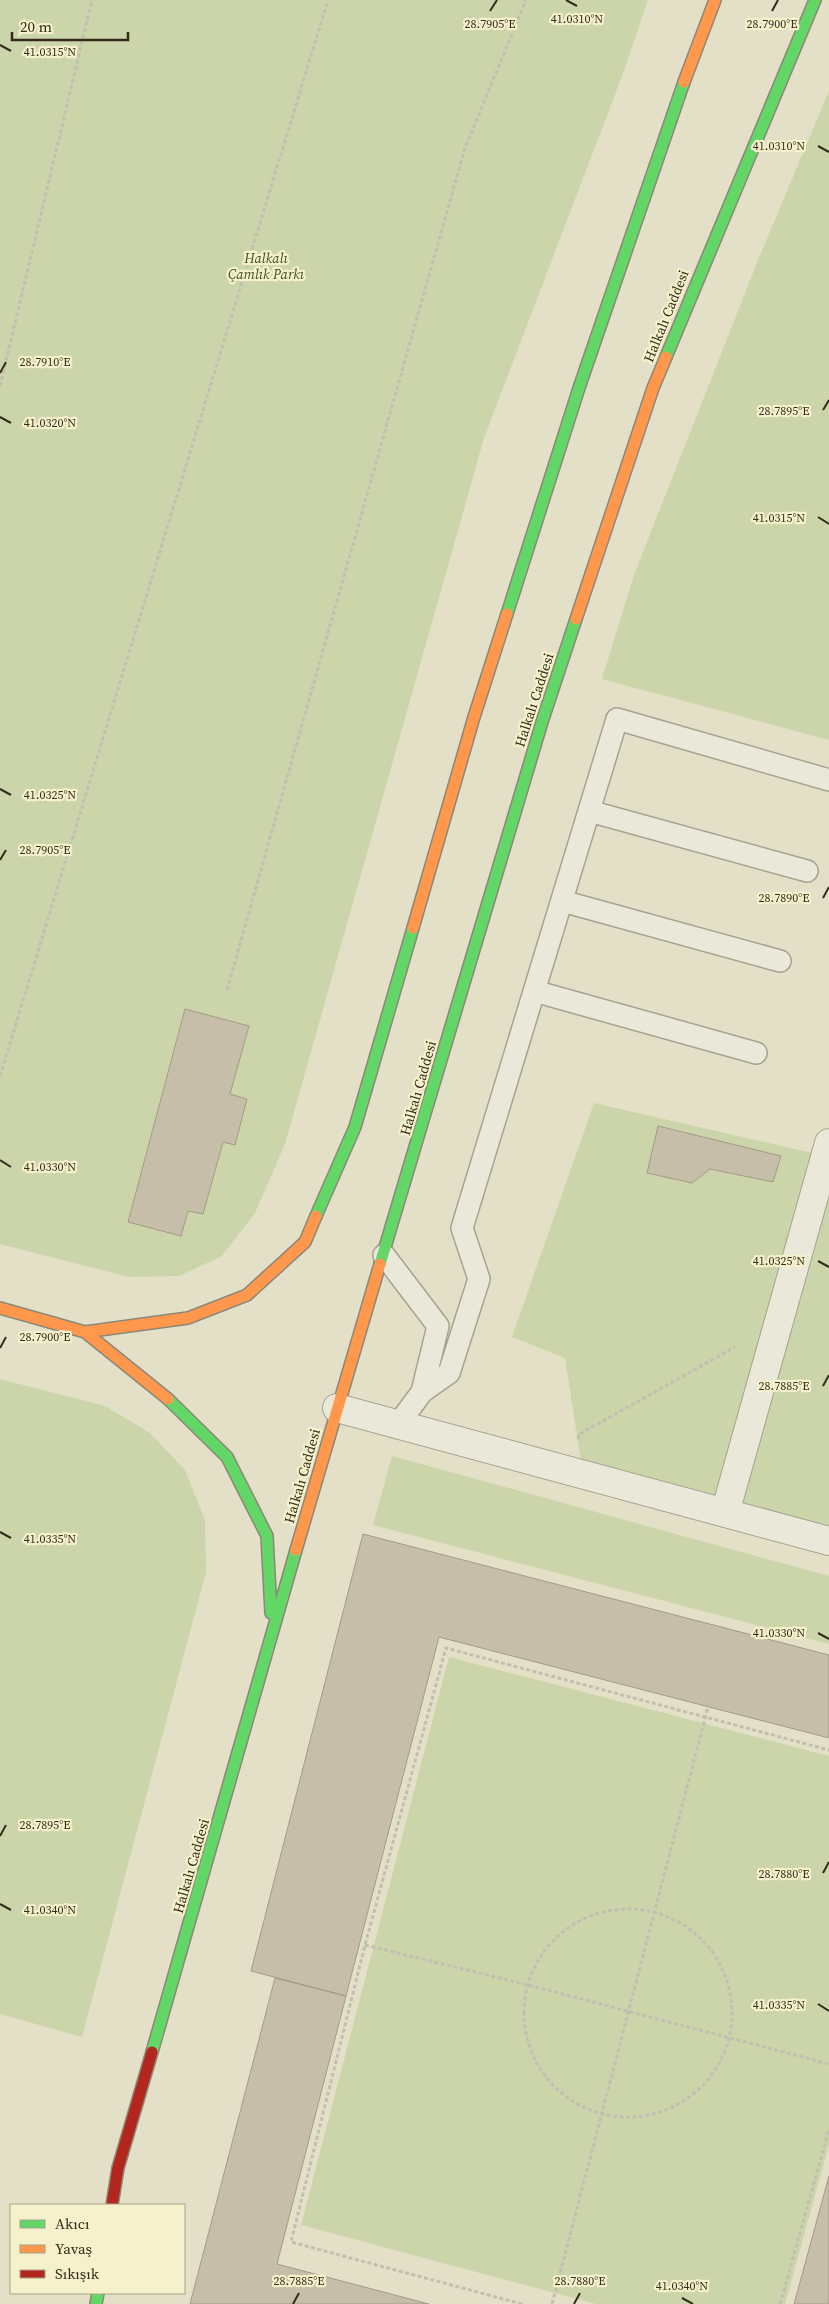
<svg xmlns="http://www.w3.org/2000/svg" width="829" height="2304" font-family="'Source Serif 4',serif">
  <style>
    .green { fill: #ccd4a9 }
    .building { fill: #c6bea8; stroke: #a29b87 }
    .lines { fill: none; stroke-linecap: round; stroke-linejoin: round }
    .lane-casing { stroke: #a6a391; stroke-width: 24 }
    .street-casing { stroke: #a6a391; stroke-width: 30 }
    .fast-casing { stroke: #8c8878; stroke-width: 14 }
    .slow-casing { stroke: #8c8878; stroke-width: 14 }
    .jam-casing { stroke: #8c8878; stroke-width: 14 }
    .path { stroke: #c2bfb1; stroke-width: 3; stroke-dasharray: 4 2.5; stroke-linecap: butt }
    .lane { stroke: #eae8d9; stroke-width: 21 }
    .street { stroke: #eae8d9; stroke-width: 28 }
    .fast { stroke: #63d668; stroke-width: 11 }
    .slow { stroke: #ff974d; stroke-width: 11 }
    .jam { stroke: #b3261e; stroke-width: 11 }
    .ticks { fill: none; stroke: #342c1b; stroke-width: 2 }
    .labels { text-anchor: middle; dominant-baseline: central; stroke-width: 4.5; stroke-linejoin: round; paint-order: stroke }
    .park-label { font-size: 14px; font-style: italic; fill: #3b5021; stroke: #f5f1cb }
    .street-label { font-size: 14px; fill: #342c1b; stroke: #f5f1cb }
    .ticks-label { font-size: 12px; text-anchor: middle; fill: #342c1b; stroke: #f5f1cb; stroke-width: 4.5; stroke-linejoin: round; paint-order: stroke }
  </style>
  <rect width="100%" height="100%" fill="#e3e0c7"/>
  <path class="green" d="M 0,0 L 648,0 L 624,71 L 484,438 L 285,1144 L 255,1213 L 222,1256 L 179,1276 L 129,1277 L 0,1244 Z
    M 829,91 L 829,740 L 602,679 L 634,575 L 758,260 Z
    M 594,1103 L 825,1156 L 829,1143 L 829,1541 L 583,1474 L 565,1358 L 512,1337 Z
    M 0,1379 L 105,1406 L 150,1433 L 185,1470 L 205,1520 L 206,1572 L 82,2037 L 0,2014 Z
    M 392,1456 L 829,1576 L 829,1644 L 373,1525 Z
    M 449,1657 L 829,1756 L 829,2145 L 785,2304 L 596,2304 L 301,2225 Z"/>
  <path class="building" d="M 185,1009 L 249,1026 L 230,1094 L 247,1099 L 235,1145 L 223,1142 L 203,1214 L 188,1211 L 181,1236 L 128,1222 Z
    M 658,1126 L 781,1156 L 773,1182 L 710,1169 L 692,1183 L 647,1173 Z
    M 363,1534 L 829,1655 L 829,1738 L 439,1637 L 346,1996 L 251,1971 Z
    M 275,1978 L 346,1996 L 277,2264 L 429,2304 L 190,2304 Z
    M 829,2176 L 829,2304 L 794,2304 Z"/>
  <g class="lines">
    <defs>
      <path id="lane" d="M 589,811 L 807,871
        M 562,901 L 780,961
        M 534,991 L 756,1053
        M 384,1255 L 438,1326 L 422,1392 L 399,1423
        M 422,1392 L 449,1373 L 479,1279 L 462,1228 L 617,719 L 829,780"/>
      <path id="street" d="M 337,1408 L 829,1541
        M 725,1513 L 829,1143"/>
      <path id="fast" d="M 666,357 L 815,0
        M 507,614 L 579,388 L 684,82
        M 316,1216 L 355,1127 L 413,928
        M 380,1264 L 542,722 L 576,619
        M 168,1399 L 227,1457 L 267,1536 L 271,1613
        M 152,2052 L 296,1550
        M 96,2304 L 98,2293"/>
      <path id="slow" d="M 684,82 L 715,0
        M 576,619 L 653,388 L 666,357
        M 413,928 L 474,717 L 507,614
        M 0,1308 L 85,1332 L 168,1399
        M 85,1332 L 188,1318 L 247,1295 L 305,1242 L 316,1216
        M 296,1550 L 380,1264"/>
      <path id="jam" d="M 112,2205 L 118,2168 L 152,2052"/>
    </defs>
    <use href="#lane" class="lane-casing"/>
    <use href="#street" class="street-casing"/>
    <use href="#fast" class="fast-casing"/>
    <use href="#slow" class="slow-casing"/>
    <use href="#jam" class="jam-casing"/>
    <path class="path" d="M 0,386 L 92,0
      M 227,990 L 465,148 L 526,0
      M 0,1076 L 328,0
      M 579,1439 L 578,1435 L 735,1347
      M524 2013a104 104 0 1 1 208 0a104 104 0 1 1-208 0Z
      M 365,1945 L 528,1985 L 829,2064
      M 522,2304 L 291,2242 L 365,1945 L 446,1648 L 829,1750
      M 552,2304 L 708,1707
      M 780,2304 L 829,2130"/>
    <use href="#lane" class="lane"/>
    <use href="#street" class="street"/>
    <use href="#fast" class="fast"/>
    <use href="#slow" class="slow"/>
    <use href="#jam" class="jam"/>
  </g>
  <path class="ticks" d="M 566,0 L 577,6M 490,11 L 497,0M 772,11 L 778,0M 0,45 L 11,51M 818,146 L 829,152M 0,373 L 6,362M 823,410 L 829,400M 0,417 L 11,423M 818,517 L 829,524M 0,789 L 11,795M 0,860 L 6,850M 823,898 L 829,887M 0,1160 L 11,1167M 818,1261 L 829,1267M 0,1348 L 6,1337M 823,1386 L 829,1375M 0,1532 L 11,1538M 818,1633 L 829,1639M 0,1836 L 6,1825M 823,1873 L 829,1862M 0,1904 L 11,1910M 818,2004 L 829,2011M 682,2298 L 693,2304M 293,2304 L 299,2293M 574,2304 L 580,2293"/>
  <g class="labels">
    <g class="park-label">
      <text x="266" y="258">Halkalı<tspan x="266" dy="16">Çamlık Parkı</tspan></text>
    </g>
    <g class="street-label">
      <text transform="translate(666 316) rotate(-68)">Halkalı Caddesi</text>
      <text transform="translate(534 700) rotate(-72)">Halkalı Caddesi</text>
      <text transform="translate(418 1088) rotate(-74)">Halkalı Caddesi</text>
      <text transform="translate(302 1476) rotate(-74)">Halkalı Caddesi</text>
      <text transform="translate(191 1866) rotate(-74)">Halkalı Caddesi</text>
    </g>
  </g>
  <g class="ticks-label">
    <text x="577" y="23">41.0310°N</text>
    <text x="490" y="28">28.7905°E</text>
    <text x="772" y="28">28.7900°E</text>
    <text x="50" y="56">41.0315°N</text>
    <text x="779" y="150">41.0310°N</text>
    <text x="45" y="366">28.7910°E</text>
    <text x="784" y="415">28.7895°E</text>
    <text x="50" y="427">41.0320°N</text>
    <text x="779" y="522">41.0315°N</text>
    <text x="50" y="799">41.0325°N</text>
    <text x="45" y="854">28.7905°E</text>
    <text x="784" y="902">28.7890°E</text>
    <text x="50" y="1171">41.0330°N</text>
    <text x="779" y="1265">41.0325°N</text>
    <text x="45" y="1341">28.7900°E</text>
    <text x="784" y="1390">28.7885°E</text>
    <text x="50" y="1543">41.0335°N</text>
    <text x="779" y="1637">41.0330°N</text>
    <text x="45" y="1829">28.7895°E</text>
    <text x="784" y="1878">28.7880°E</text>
    <text x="50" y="1914">41.0340°N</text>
    <text x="779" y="2009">41.0335°N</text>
    <text x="299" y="2285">28.7885°E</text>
    <text x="580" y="2285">28.7880°E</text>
    <text x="682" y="2290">41.0340°N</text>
  </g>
  <rect x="10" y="2204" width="175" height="90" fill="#f5f1cb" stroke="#a8a285"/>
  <rect x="20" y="2220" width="25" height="8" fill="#63d668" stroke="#a8a285"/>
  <text x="55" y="2229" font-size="15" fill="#342c1b">Akıcı</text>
  <rect x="20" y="2245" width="25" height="8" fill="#ff974d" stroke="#a8a285"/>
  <text x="55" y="2254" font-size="15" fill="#342c1b">Yavaş</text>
  <rect x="20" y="2270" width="25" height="8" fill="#b3261e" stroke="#a8a285"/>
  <text x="55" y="2279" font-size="15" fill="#342c1b">Sıkışık</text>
  <path d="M12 32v8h116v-8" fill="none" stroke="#342c1b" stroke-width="2.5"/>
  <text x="20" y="32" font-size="15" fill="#342c1b" stroke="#f5f1cb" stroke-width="4" paint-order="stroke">20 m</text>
</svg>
